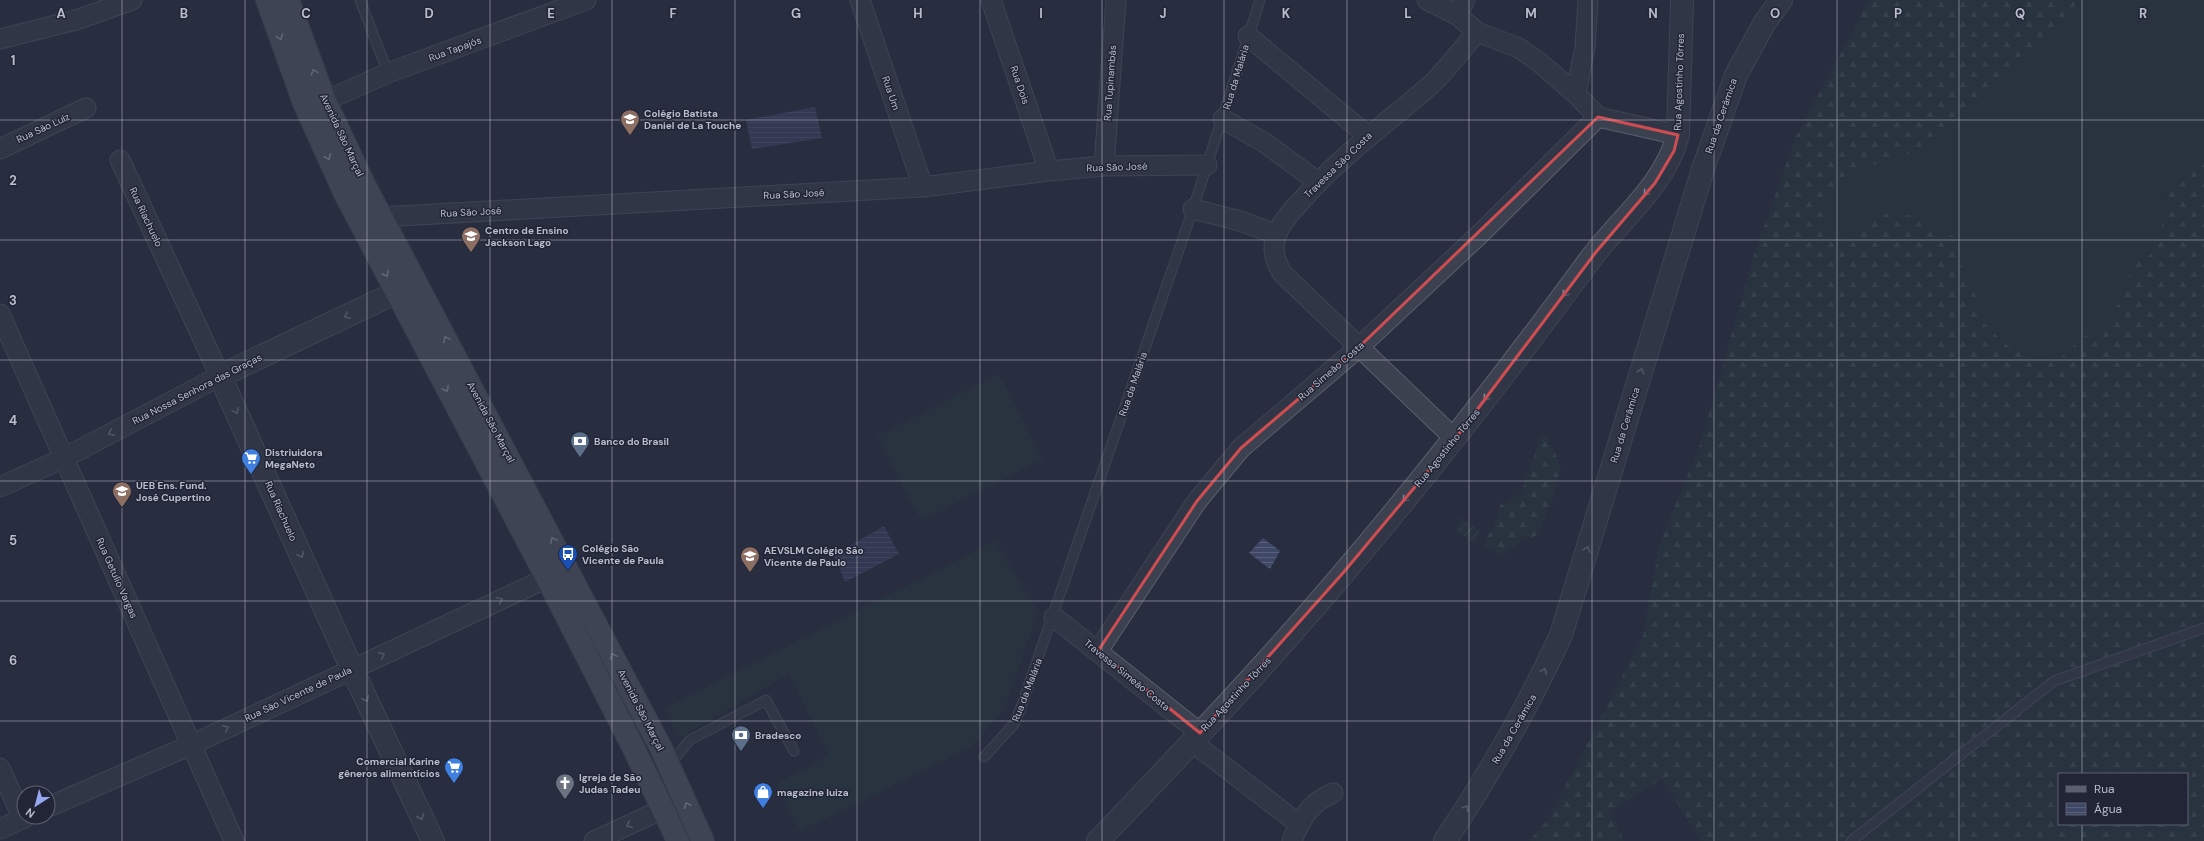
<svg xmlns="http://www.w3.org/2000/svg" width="2204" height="841" font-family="'DM Sans',sans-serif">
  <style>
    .grass { fill: #2a3a41 }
    .forest { fill: url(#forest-firs); fill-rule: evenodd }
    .garden { fill: url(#garden-furrows) }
    .water { fill: url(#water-rules) }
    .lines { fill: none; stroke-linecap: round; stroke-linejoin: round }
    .service-casing { stroke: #5a5e6e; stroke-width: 11 }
    .minor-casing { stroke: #5a5e6e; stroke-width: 21 }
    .tertiary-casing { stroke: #5a5e6e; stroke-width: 24 }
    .primary-casing { stroke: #46495a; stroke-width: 24 }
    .service { stroke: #3c4150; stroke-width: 9 }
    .minor { stroke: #3c4150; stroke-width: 19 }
    .tertiary { stroke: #3c4150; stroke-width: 22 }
    .primary { stroke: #5b5f70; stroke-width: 22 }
    .oneway { stroke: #a6a9b9 }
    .oneway2 { stroke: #818594 }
    .marked { fill: none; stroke: #cf4d51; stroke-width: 3; stroke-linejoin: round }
    .grid { fill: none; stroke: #b9bccb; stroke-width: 1; stroke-opacity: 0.55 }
    .labels { text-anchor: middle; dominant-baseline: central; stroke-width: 3; stroke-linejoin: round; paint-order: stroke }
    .street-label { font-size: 10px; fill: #b9bccb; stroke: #212536 }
    .poi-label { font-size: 10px; font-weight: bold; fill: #b9bccb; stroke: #212536; text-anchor: start }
    .grid-label { font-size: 13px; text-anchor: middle; font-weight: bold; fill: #b9bccb; stroke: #212536; stroke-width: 3; stroke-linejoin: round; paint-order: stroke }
  </style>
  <defs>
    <pattern id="forest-firs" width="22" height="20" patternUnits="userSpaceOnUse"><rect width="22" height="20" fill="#2a3a41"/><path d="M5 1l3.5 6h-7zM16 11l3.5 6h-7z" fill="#47555b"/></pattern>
    <pattern id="garden-furrows" width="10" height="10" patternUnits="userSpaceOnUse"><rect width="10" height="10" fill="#2a3a41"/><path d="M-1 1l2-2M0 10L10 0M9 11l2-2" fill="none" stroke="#47555b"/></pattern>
    <pattern id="water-rules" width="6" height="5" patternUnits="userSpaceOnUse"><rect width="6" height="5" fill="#404868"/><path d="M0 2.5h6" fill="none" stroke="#5a607c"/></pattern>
  </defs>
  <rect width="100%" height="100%" fill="#282e40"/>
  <path class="grass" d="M 2081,0 L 2204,0 L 2204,152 L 2191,160 L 2165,189 L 2161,237 L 2154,252 L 2132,266 L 2123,292 L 2111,319 L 2087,334 L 2058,360 L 2032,357 L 2005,344 L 1980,319 L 1973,281 L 1959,262 L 1956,238 L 1922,218 L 1892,212 L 1865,220 L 1849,236 L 1835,245 L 1827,235 L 1827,207 L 1838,186 L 1867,167 L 1912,153 L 1962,118 Z
    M 999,374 L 1043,459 L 921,521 L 877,436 Z
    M 995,541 L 1038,612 L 1004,710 L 971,747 L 800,831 L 777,784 L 829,755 L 789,674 L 678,739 L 665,708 Z"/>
  <path class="forest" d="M 1869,0 L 2081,0 L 1962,118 L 1912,153 L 1867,167 L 1838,186 L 1827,207 L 1827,235 L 1835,245 L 1849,236 L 1865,220 L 1892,212 L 1922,218 L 1956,238 L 1959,262 L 1973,281 L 1980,319 L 2005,344 L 2032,357 L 2058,360 L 2087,334 L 2111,319 L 2123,292 L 2132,266 L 2154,252 L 2161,237 L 2165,189 L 2191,160 L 2204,152 L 2204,841 L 1701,841 L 1662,779 L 1611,811 L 1624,841 L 1529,841 L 1549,818 L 1643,636 L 1659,545 L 1701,442 L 1754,255 L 1796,136 ZM 2059,774 L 2187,774 L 2187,824 L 2059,824 Z
    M 1542,434 L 1547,436 L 1561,467 L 1555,492 L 1538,535 L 1522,540 L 1504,555 L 1483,547 L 1497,517 L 1500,505 L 1521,493 Z"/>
  <path class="garden" d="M 1461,518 L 1480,531 L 1474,543 L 1455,530 Z"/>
  <path class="water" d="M 815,107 L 822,138 L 752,149 L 746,120 Z
    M 884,526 L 899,554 L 845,582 L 834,555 Z
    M 1263,538 L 1280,551 L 1270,569 L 1249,553 Z"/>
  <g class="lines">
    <defs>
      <path id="service" d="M 360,0 L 388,73
        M 984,757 L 1014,724 L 1020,710 L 1193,209 L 1260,0
        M 670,764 L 690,740 L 766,700 L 794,751
        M 1851,841 L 2054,681 L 2204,628"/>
      <path id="minor" d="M 860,0 L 923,187
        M 991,0 L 1049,171
        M 1427,0 L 1457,15 L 1477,32 L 1519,48 L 1539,62 L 1576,94 L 1598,117 L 1678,135
        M 1457,15 L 1465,0
        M 1248,36 L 1368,136
        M 0,39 L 76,20 L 132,0
        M 1576,94 L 1585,47 L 1588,0
        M 325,101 L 388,73 L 586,0
        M 1223,119 L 1265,143 L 1318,182
        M 0,149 L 86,108
        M 1104,166 L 1116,0
        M 1193,209 L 1240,221 L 1276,234
        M 381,217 L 923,187 L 1049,171 L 1104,166 L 1207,165
        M 0,314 L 234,841
        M 1455,439 L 1283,274 C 1275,262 1271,248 1277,234 C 1282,221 1293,210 1302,200 C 1339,158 1384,125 1426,89 C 1445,73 1460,51 1477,32
        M 0,487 L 64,458 L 220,376 L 120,160
        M 1054,617 L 1200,733
        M 1098,651 L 1197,501 L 1241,448 L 1358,348 L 1479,235 L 1598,117
        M 1192,742 L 1299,824
        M 0,768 L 23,819
        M 48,807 L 191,745 L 547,578
        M 0,829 L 26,817
        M 594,841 L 663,809
        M 1292,841 C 1300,819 1311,802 1333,793"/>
      <path id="tertiary" d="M 395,293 L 220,376 L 352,669 L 433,841
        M 1098,841 C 1157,779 1217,717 1274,653 C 1386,528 1490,396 1589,261 C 1619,220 1665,186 1678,135 L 1682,0
        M 1445,841 C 1489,775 1528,707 1561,635 L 1703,169 L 1736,75 L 1765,22 L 1781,0"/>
      <path id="primary" d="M 267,0 L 304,103 L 345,194 L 547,578 L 633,747 L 678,841
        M 288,0 L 325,101 L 364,184 L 661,748 L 703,841"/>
    </defs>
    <use href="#service" class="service-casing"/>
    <use href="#minor" class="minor-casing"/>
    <use href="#tertiary" class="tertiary-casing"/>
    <use href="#primary" class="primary-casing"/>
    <use href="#service" class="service"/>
    <use href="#minor" class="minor"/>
    <use href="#tertiary" class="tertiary"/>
    <use href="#primary" class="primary"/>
  </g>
  <defs><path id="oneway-chevron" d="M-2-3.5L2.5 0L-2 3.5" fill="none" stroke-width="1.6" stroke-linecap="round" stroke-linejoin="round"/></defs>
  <g class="oneway">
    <use href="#oneway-chevron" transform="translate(280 37) rotate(70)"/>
    <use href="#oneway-chevron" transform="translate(314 72) rotate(-110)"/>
    <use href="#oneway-chevron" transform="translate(328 157) rotate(66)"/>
    <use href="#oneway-chevron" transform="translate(386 274) rotate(63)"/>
    <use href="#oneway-chevron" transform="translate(446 339) rotate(-118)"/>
    <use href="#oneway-chevron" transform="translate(446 389) rotate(62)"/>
    <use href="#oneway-chevron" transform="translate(553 540) rotate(-118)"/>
    <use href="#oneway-chevron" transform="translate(613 656) rotate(-118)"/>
    <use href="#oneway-chevron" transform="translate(687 805) rotate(-114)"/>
  </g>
  <g class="oneway2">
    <use href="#oneway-chevron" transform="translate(1646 193) rotate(131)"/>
    <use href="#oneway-chevron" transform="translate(1565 294) rotate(126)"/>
    <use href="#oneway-chevron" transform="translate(347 316) rotate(155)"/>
    <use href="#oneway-chevron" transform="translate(1641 371) rotate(-73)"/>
    <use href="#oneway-chevron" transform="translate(1486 398) rotate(127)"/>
    <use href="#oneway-chevron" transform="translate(236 411) rotate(66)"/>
    <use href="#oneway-chevron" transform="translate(111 433) rotate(152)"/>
    <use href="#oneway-chevron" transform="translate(1405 499) rotate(130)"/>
    <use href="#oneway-chevron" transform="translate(1587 549) rotate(-73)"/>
    <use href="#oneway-chevron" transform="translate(301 555) rotate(66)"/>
    <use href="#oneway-chevron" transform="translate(500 600) rotate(-25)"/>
    <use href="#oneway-chevron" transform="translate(382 655) rotate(-25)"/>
    <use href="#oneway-chevron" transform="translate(1544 671) rotate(-66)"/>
    <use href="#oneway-chevron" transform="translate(366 699) rotate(65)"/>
    <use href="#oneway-chevron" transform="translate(226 728) rotate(-25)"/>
    <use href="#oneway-chevron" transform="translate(1466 808) rotate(-57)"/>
    <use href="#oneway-chevron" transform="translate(421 817) rotate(65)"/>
    <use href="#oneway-chevron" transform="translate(629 825) rotate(155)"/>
  </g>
  <path d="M0 0H2204V841H0ZM 1598,117 L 1678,135 L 1674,151 L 1655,183 L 1596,252 L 1455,439 L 1343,573 L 1200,733 L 1098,651 L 1197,501 L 1241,448 L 1358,348 Z" fill="#282e40" fill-opacity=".55" fill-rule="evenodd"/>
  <path class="marked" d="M 1598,117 L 1678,135 L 1674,151 L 1655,183 L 1596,252 L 1455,439 L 1343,573 L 1200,733 L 1098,651 L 1197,501 L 1241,448 L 1358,348 Z"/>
  <path class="grid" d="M 122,0 L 122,841M 245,0 L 245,841M 367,0 L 367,841M 490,0 L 490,841M 612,0 L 612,841M 735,0 L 735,841M 857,0 L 857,841M 980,0 L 980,841M 1102,0 L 1102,841M 1224,0 L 1224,841M 1347,0 L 1347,841M 1469,0 L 1469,841M 1592,0 L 1592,841M 1714,0 L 1714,841M 1837,0 L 1837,841M 1959,0 L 1959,841M 2082,0 L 2082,774M 0,120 L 2204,120M 0,240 L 2204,240M 0,360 L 2204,360M 0,481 L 2204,481M 0,601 L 2204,601M 0,721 L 2204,721M 2082,824 L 2082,841"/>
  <defs>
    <symbol id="school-pin" viewBox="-11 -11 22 30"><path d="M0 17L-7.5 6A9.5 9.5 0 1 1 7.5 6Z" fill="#8d6e63" stroke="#212536"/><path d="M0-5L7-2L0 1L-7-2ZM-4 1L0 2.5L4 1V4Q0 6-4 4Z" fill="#fff"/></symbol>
    <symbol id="bank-pin" viewBox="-11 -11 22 30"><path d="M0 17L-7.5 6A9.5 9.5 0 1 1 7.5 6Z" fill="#5c6f8a" stroke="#212536"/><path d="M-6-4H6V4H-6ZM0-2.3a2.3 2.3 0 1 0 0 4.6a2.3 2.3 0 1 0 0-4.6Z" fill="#fff"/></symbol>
    <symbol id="supermarket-pin" viewBox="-11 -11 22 30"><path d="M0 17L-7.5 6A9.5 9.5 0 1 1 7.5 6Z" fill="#3f7fe0" stroke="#212536"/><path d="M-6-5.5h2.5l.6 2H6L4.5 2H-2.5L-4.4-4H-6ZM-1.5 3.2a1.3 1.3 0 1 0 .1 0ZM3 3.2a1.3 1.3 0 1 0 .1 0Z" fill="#fff"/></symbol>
    <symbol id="bus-pin" viewBox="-11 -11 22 30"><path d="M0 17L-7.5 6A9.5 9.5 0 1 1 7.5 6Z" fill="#1a4fb4" stroke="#212536"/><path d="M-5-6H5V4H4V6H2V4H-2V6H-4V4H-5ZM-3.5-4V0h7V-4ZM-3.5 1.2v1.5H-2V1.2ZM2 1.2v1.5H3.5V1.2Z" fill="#fff"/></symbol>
    <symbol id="church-pin" viewBox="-11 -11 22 30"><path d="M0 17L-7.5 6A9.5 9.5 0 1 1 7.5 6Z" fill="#6b7280" stroke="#212536"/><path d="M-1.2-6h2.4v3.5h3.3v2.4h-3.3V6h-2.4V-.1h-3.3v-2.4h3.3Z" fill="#fff"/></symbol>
    <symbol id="shop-pin" viewBox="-11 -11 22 30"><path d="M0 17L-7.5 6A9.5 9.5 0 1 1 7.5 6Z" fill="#3f7fe0" stroke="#212536"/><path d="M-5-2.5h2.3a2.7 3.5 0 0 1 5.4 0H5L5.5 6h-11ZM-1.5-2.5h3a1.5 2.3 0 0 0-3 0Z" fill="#fff"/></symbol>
  </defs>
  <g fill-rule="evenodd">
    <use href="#school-pin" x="619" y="108" width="22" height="30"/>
    <use href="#school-pin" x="460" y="225" width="22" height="30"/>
    <use href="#bank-pin" x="569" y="430" width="22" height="30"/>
    <use href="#supermarket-pin" x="240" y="447" width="22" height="30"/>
    <use href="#school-pin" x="111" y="480" width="22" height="30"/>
    <use href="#bus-pin" x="557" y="543" width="22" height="30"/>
    <use href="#school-pin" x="739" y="545" width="22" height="30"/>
    <use href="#bank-pin" x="730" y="724" width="22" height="30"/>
    <use href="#supermarket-pin" x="443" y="756" width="22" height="30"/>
    <use href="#church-pin" x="554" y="772" width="22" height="30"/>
    <use href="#shop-pin" x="752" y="781" width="22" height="30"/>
  </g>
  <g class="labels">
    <g class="street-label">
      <text transform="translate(455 49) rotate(-20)">Rua Tapajós</text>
      <text transform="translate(1236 77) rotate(-73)">Rua da Malária</text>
      <text transform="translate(1679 82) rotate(-88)">Rua Agostinho Tôrres</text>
      <text transform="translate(1110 83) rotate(-86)">Rua Tupinambás</text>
      <text transform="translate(1020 85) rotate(71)">Rua Dois</text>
      <text transform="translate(891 93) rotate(71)">Rua Um</text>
      <text transform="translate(1721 116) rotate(-71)">Rua da Cerâmica</text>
      <text transform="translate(43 128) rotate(-25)">Rua São Luíz</text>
      <text transform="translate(342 135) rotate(65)">Avenida São Marçal</text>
      <text transform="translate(1338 165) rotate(-44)">Travessa São Costa</text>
      <text transform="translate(1117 167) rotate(-2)">Rua São José</text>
      <text transform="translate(794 194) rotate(-3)">Rua São José</text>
      <text transform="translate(471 212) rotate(-3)">Rua São José</text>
      <text transform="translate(146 217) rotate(65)">Rua Riachuelo</text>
      <text transform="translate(1331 371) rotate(-41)">Rua Simeão Costa</text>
      <text transform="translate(1133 384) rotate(-71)">Rua da Malária</text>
      <text transform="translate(197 389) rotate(-27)">Rua Nossa Senhora das Graças</text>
      <text transform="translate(491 422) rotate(62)">Avenida São Marçal</text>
      <text transform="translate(1625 425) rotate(-73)">Rua da Cerâmica</text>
      <text transform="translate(1447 448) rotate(-51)">Rua Agostinho Tôrres</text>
      <text transform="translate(281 511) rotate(66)">Rua Riachuelo</text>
      <text transform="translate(117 578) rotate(66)">Rua Getulio Vargas</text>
      <text transform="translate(1127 675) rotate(39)">Travessa Simeão Costa</text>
      <text transform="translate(1027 690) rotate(-69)">Rua da Malária</text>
      <text transform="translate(298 694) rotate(-25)">Rua São Vicente de Paula</text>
      <text transform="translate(1236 694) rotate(-47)">Rua Agostinho Tôrres</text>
      <text transform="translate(641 710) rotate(63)">Avenida São Marçal</text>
      <text transform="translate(1514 729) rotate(-60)">Rua da Cerâmica</text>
    </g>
    <g class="poi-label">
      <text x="644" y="113">Colégio Batista<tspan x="644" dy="12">Daniel de La Touche</tspan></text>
      <text x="485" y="230">Centro de Ensino<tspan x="485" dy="12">Jackson Lago</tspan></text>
      <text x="594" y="441">Banco do Brasil</text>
      <text x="265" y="452">Distriuidora<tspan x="265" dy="12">MegaNeto</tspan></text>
      <text x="136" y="485">UEB Ens. Fund.<tspan x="136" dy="12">José Cupertino</tspan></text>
      <text x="582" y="548">Colégio São<tspan x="582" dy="12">Vicente de Paula</tspan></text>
      <text x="764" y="550">AEVSLM Colégio São<tspan x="764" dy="12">Vicente de Paulo</tspan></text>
      <text x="755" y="735">Bradesco</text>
      <text x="440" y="761" text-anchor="end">Comercial Karine<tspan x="440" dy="12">gêneros alimentícios</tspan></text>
      <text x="579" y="777">Igreja de São<tspan x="579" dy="12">Judas Tadeu</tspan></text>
      <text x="777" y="792">magazine luiza</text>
    </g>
  </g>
  <g class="grid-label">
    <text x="61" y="18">A</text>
    <text x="184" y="18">B</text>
    <text x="306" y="18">C</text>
    <text x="429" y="18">D</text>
    <text x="551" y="18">E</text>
    <text x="673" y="18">F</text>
    <text x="796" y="18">G</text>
    <text x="918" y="18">H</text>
    <text x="1041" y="18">I</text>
    <text x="1163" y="18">J</text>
    <text x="1286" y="18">K</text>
    <text x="1408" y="18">L</text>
    <text x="1531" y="18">M</text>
    <text x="1653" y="18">N</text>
    <text x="1775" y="18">O</text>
    <text x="1898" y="18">P</text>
    <text x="2020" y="18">Q</text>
    <text x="2143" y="18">R</text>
    <text x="13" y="65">1</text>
    <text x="13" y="185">2</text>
    <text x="13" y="305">3</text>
    <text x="13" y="425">4</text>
    <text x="13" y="545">5</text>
    <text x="13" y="665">6</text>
  </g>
  <rect x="2058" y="773" width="130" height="52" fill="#212536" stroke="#5e6172"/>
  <rect x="2066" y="786" width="20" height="6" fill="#5b5f70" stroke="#5e6172"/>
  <text x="2094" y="793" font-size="12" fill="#b9bccb">Rua</text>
  <rect x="2066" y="803" width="20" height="12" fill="url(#water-rules)" stroke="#5e6172"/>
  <text x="2094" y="813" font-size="12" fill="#b9bccb">Água</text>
  <g transform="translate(36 805) rotate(216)"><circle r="19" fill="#212536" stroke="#5e6172"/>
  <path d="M0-3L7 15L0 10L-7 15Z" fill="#97a8f1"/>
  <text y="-6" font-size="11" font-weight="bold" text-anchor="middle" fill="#b9bccb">N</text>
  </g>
</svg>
